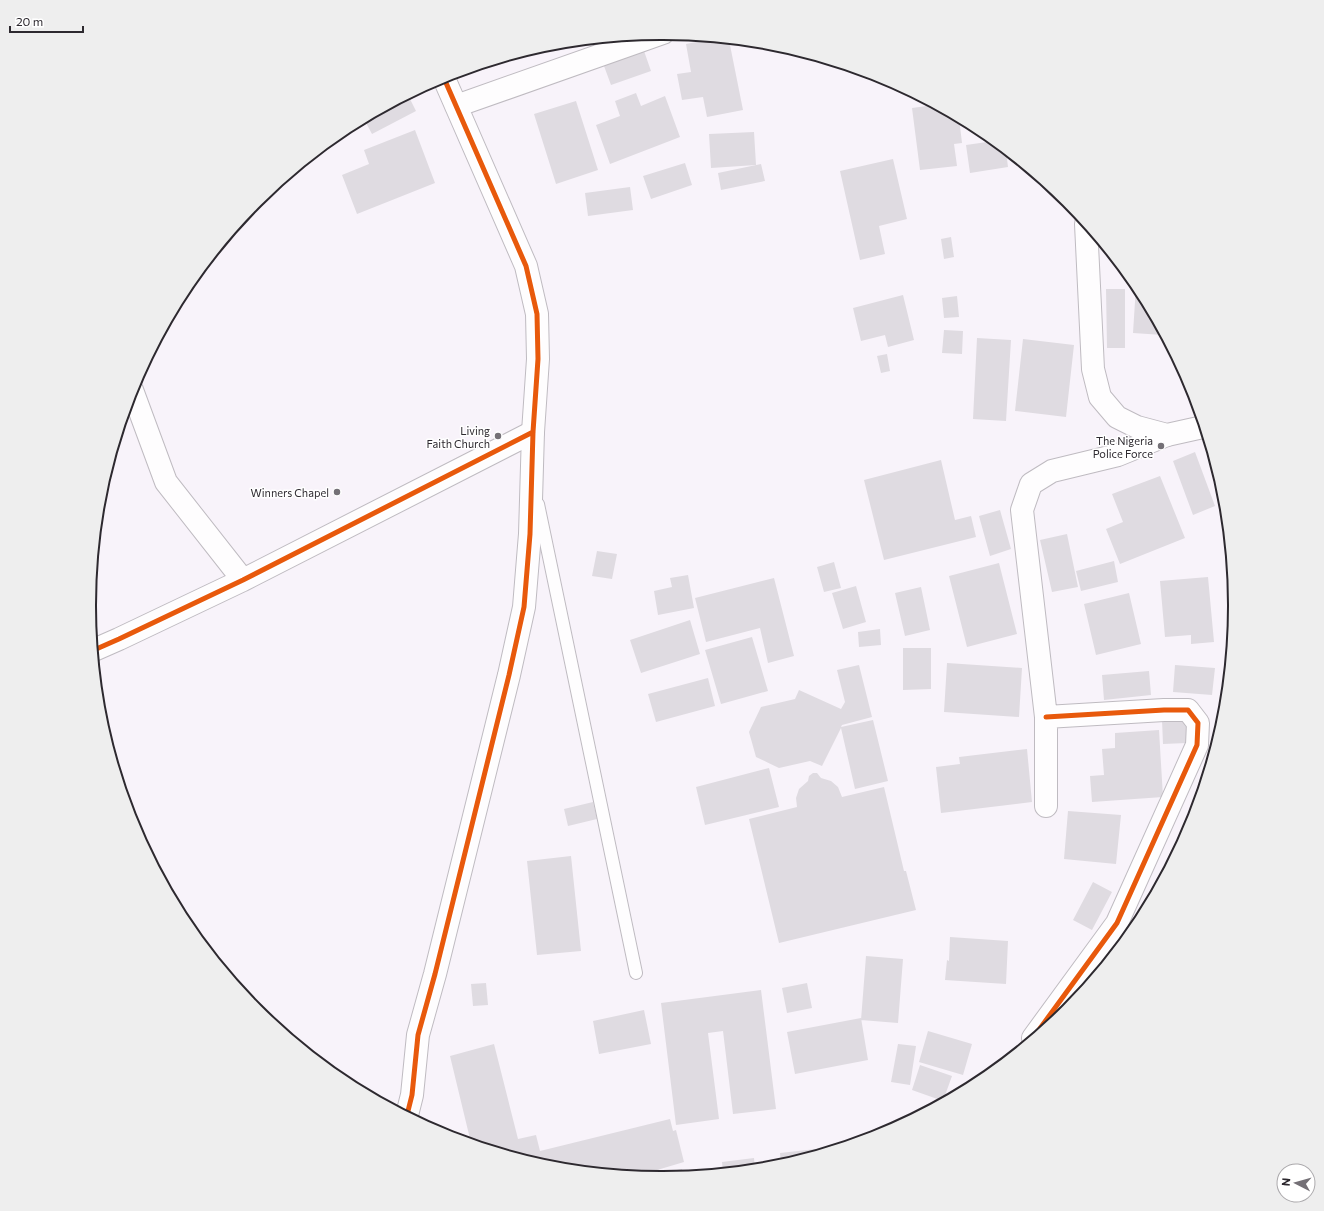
<svg xmlns="http://www.w3.org/2000/svg" width="1324" height="1211" font-family="Commissioner,sans-serif">
  <style>
    .building { fill: #dfdbe1 }
    .lines { fill: none; stroke-linecap: round; stroke-linejoin: round }
    .service-casing { stroke: #bfbbc1; stroke-width: 14 }
    .minor-casing { stroke: #bfbbc1; stroke-width: 24 }
    .tertiary-casing { stroke: #bfbbc1; stroke-width: 24 }
    .service { stroke: #fefdfe; stroke-width: 12 }
    .minor { stroke: #fefdfe; stroke-width: 22 }
    .tertiary { stroke: #fefdfe; stroke-width: 22 }
    .cycleway-casing { stroke: #fff; stroke-width: 8 }
    .cycleway { stroke: #e8590c; stroke-width: 5 }
    .poi-dot { fill: #747076; stroke: #fff; stroke-width: 1.5 }
    .labels { text-anchor: middle; dominant-baseline: central; stroke-width: 3; stroke-linejoin: round; paint-order: stroke }
    .poi-label { font-size: 11px; fill: #2d292f; stroke: #fff; text-anchor: end }
    .rim { fill: none; stroke: #2d292f; stroke-width: 2 }
  </style>
  <rect width="100%" height="100%" fill="#f8f3fa"/>
  <path class="building" d="M 716,38 L 729,40 L 743,110 L 707,117 L 703,97 L 682,100 L 677,74 L 691,72 L 686,44 Z
    M 644,51 L 651,71 L 611,85 L 604,66 Z
    M 636,93 L 641,106 L 665,96 L 680,137 L 610,164 L 596,125 L 620,116 L 615,101 Z
    M 408,95 L 416,111 L 372,134 L 364,119 Z
    M 576,101 L 598,170 L 556,184 L 534,114 Z
    M 934,105 L 959,118 L 962,143 L 954,144 L 957,166 L 920,170 L 912,108 Z
    M 969,124 L 980,130 L 981,130 L 970,131 Z
    M 415,130 L 435,183 L 357,214 L 342,175 L 369,164 L 364,150 Z
    M 754,132 L 756,165 L 711,168 L 709,134 Z
    M 994,141 L 1006,151 L 1008,167 L 970,173 L 966,145 Z
    M 893,159 L 907,219 L 879,226 L 885,254 L 860,260 L 840,171 Z
    M 685,163 L 692,185 L 651,199 L 643,176 Z
    M 761,164 L 765,181 L 721,190 L 718,173 Z
    M 630,187 L 633,210 L 588,216 L 585,193 Z
    M 951,237 L 954,257 L 944,259 L 941,239 Z
    M 1136,286 L 1138,288 L 1163,335 L 1133,333 Z
    M 1106,289 L 1125,289 L 1125,348 L 1107,348 Z
    M 903,295 L 914,340 L 888,347 L 885,335 L 861,341 L 853,308 Z
    M 957,296 L 959,317 L 944,318 L 942,298 Z
    M 944,330 L 963,331 L 962,354 L 942,353 Z
    M 977,338 L 1011,340 L 1006,421 L 973,419 Z
    M 1023,339 L 1074,345 L 1066,417 L 1015,411 Z
    M 887,354 L 890,371 L 881,373 L 877,356 Z
    M 1195,452 L 1215,506 L 1193,515 L 1173,461 Z
    M 941,460 L 955,520 L 971,516 L 976,537 L 884,560 L 864,480 Z
    M 1160,476 L 1185,538 L 1120,564 L 1106,529 L 1123,522 L 1112,494 Z
    M 1000,510 L 1011,549 L 990,556 L 979,516 Z
    M 1067,534 L 1078,587 L 1052,592 L 1040,540 Z
    M 597,551 L 617,554 L 612,579 L 592,576 Z
    M 1114,561 L 1118,582 L 1081,591 L 1076,571 Z
    M 834,562 L 841,588 L 824,592 L 817,567 Z
    M 999,563 L 1017,634 L 967,647 L 949,576 Z
    M 688,575 L 694,608 L 658,615 L 654,591 L 672,587 L 670,578 Z
    M 1208,577 L 1214,642 L 1191,644 L 1191,635 L 1165,637 L 1160,581 Z
    M 774,578 L 794,656 L 768,663 L 760,628 L 706,642 L 695,598 Z
    M 856,586 L 866,622 L 843,629 L 832,593 Z
    M 921,587 L 930,630 L 905,636 L 895,593 Z
    M 1129,593 L 1141,644 L 1096,655 L 1084,604 Z
    M 690,620 L 700,654 L 641,673 L 630,640 Z
    M 880,629 L 881,645 L 859,647 L 858,632 Z
    M 752,637 L 768,691 L 721,704 L 705,650 Z
    M 903,648 L 931,648 L 931,689 L 903,690 Z
    M 947,663 L 1022,668 L 1019,717 L 944,712 Z
    M 859,665 L 872,717 L 842,725 L 841,727 L 873,720 L 888,781 L 855,789 L 841,728 L 822,766 L 810,761 L 779,768 L 756,757 L 749,732 L 761,707 L 795,699 L 799,690 L 841,709 L 845,702 L 837,670 Z
    M 1175,665 L 1215,668 L 1212,695 L 1173,692 Z
    M 1149,671 L 1151,695 L 1104,700 L 1102,675 Z
    M 708,678 L 715,706 L 656,722 L 648,694 Z
    M 1186,719 L 1187,743 L 1163,744 L 1162,720 Z
    M 1159,730 L 1163,797 L 1092,802 L 1090,776 L 1104,775 L 1102,749 L 1115,748 L 1115,733 Z
    M 1027,749 L 1032,802 L 941,813 L 936,767 L 960,764 L 959,757 Z
    M 769,768 L 779,807 L 705,825 L 696,787 Z
    M 813,773 L 817,773 L 821,778 L 831,781 L 838,787 L 842,797 L 884,787 L 904,871 L 906,871 L 916,910 L 779,943 L 749,819 L 797,807 L 796,798 L 799,789 L 808,781 L 809,776 Z
    M 593,802 L 597,819 L 568,826 L 564,809 Z
    M 1068,811 L 1121,815 L 1116,864 L 1064,859 Z
    M 571,856 L 581,951 L 537,955 L 527,861 Z
    M 1093,882 L 1112,892 L 1092,930 L 1073,920 Z
    M 950,937 L 1008,941 L 1006,984 L 945,980 L 947,960 L 949,961 Z
    M 866,956 L 903,959 L 898,1023 L 861,1020 Z
    M 486,983 L 488,1005 L 473,1006 L 471,984 Z
    M 807,983 L 812,1008 L 787,1013 L 782,988 Z
    M 761,990 L 776,1109 L 733,1114 L 723,1031 L 708,1033 L 719,1119 L 676,1125 L 661,1003 Z
    M 644,1010 L 651,1044 L 599,1054 L 593,1021 Z
    M 861,1018 L 868,1060 L 795,1074 L 787,1032 Z
    M 928,1031 L 972,1044 L 963,1075 L 919,1062 Z
    M 494,1044 L 518,1139 L 536,1135 L 540,1151 L 670,1119 L 673,1131 L 676,1130 L 684,1162 L 637,1176 L 550,1167 L 471,1143 L 450,1056 Z
    M 898,1044 L 916,1046 L 910,1085 L 891,1082 Z
    M 920,1065 L 952,1076 L 943,1101 L 912,1090 Z
    M 834,1147 L 834,1149 L 781,1165 L 780,1153 Z
    M 754,1158 L 755,1169 L 723,1172 L 722,1162 Z
    M 682,1169 L 683,1176 L 662,1178 L 646,1176 Z"/>
  <g class="lines">
    <defs>
      <path id="service" d="M 538,504 L 636,973"/>
      <path id="minor" d="M 132,390 L 166,482 L 243,580
        M 94,650 L 119,639 L 243,580 L 533,432
        M 1046,806 L 1046,717 L 1022,510 L 1031,484 L 1052,471 L 1118,455 L 1167,435
        M 1033,1038 L 1117,923 L 1197,745 L 1198,723 L 1188,710 L 1164,710 L 1046,717"/>
      <path id="tertiary" d="M 456,106 L 663,33
        M 1086,224 L 1093,369 L 1100,397 L 1117,417 L 1137,427 L 1167,435 L 1203,427
        M 407,1115 L 412,1095 L 418,1035 L 435,974 L 509,675 L 524,607 L 530,534 L 533,432 L 538,359 L 537,314 L 526,266 L 443,76"/>
    </defs>
    <use href="#service" class="service-casing"/>
    <use href="#minor" class="minor-casing"/>
    <use href="#tertiary" class="tertiary-casing"/>
    <use href="#service" class="service"/>
    <use href="#minor" class="minor"/>
    <use href="#tertiary" class="tertiary"/>
    <defs>
      <path id="cycleway" d="M 94,650 L 119,639 L 243,580 L 533,432
        M 1033,1038 L 1117,923 L 1197,745 L 1198,723 L 1188,710 L 1164,710 L 1046,717
        M 407,1115 L 412,1095 L 418,1035 L 435,974 L 509,675 L 524,607 L 530,534 L 533,432 L 538,359 L 537,314 L 526,266 L 443,76"/>
    </defs>
    <use href="#cycleway" class="cycleway-casing"/>
    <use href="#cycleway" class="cycleway"/>
  </g>
  <g class="poi-dot">
    <circle cx="498" cy="436" r="4"/>
    <circle cx="1161" cy="446" r="4"/>
    <circle cx="337" cy="492" r="4"/>
  </g>
  <g class="labels">
    <g class="poi-label">
      <text x="490" y="430">Living<tspan x="490" dy="13">Faith Church</tspan></text>
      <text x="1153" y="440">The Nigeria<tspan x="1153" dy="13">Police Force</tspan></text>
      <text x="329" y="492">Winners Chapel</text>
    </g>
  </g>
  <path d="M0 0H1324V1211H0ZM661 40H663A565 565 0 0 1 1228 605V606A565 565 0 0 1 663 1171H661A565 565 0 0 1 96 606V605A565 565 0 0 1 661 40Z" fill="#eee" fill-rule="evenodd"/>
  <path class="rim" d="M661 40H663A565 565 0 0 1 1228 605V606A565 565 0 0 1 663 1171H661A565 565 0 0 1 96 606V605A565 565 0 0 1 661 40Z"/>
  <g transform="translate(1296 1183) rotate(276)"><circle r="19" fill="#ffffff" stroke="#aba9ac"/>
  <path d="M0-3L7 15L0 10L-7 15Z" fill="#747076"/>
  <text y="-6" font-size="11" font-weight="bold" text-anchor="middle" fill="#2d292f">N</text>
  </g>
  <path d="M10 26v6h73v-6" fill="none" stroke="#2d292f" stroke-width="2"/>
  <text x="16" y="26" font-size="12" fill="#2d292f" stroke="#ffffff" stroke-width="3" paint-order="stroke">20 m</text>
</svg>
